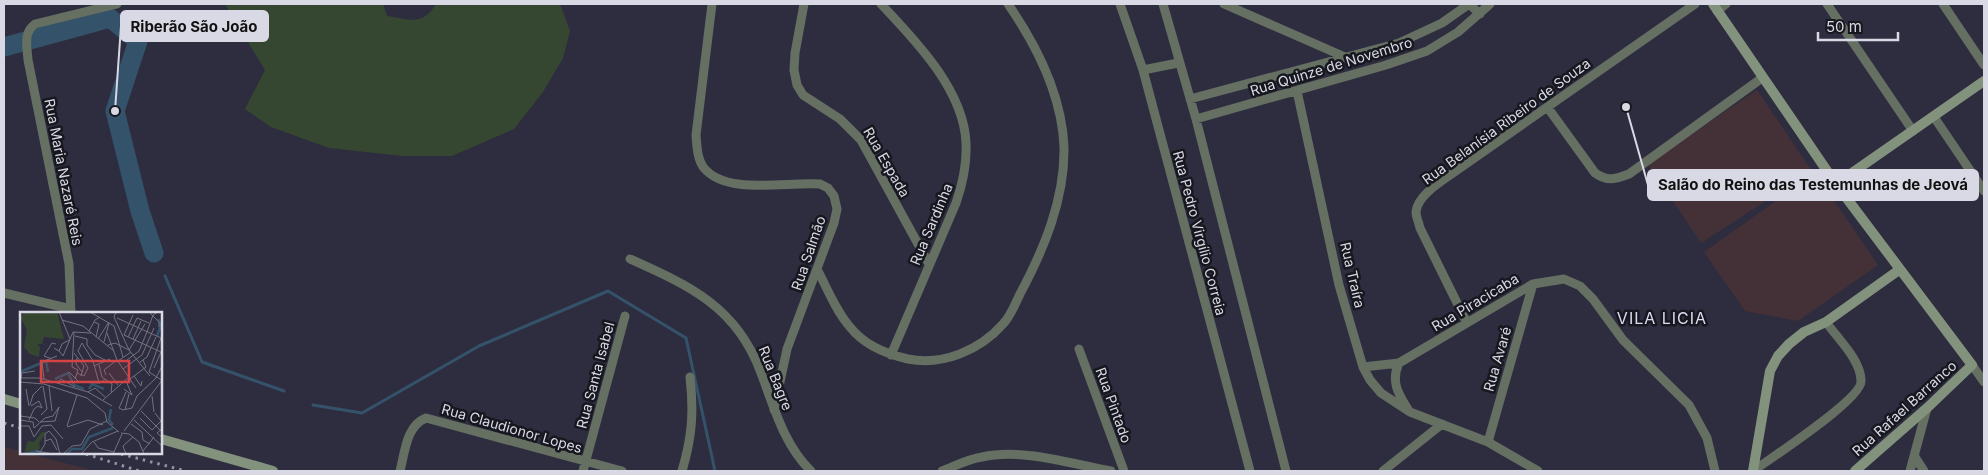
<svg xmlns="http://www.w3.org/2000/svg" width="1988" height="475" font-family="Inter,sans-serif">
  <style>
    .education { fill: #443138 }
    .green { fill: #364731 }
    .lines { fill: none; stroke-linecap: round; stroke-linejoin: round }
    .stream { stroke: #34536a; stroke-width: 3 }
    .river { stroke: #34536a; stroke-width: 19 }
    .street { stroke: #656f62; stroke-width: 9 }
    .secondary { stroke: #83927d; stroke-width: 10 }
    .rail { stroke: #9292a0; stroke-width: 3; stroke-dasharray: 2.5 5; stroke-linecap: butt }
    .labels { text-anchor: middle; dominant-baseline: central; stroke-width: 5; stroke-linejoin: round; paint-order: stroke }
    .street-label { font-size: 14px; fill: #d9d9e5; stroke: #17171f }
    .quarter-label { font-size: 16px; letter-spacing: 1px; fill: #dbdbf3; stroke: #17171f }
    .inset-river { fill: none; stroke: #34536a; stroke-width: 2.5 }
    .inset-road { fill: none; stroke: #727281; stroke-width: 1 }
    .view { fill: #d64344; fill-opacity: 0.15; stroke: #d64344; stroke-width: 2.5 }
    .inset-edge { fill: none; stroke: #d9d9e5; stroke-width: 2.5 }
    .leader { fill: none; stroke: #d9d9e5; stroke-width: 2 }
    .callout-dot { fill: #d9d9e5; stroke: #17171f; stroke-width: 2 }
    .callout { fill: #d9d9e5; stroke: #d9d9e5; stroke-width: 2 }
    .callout-label { font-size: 15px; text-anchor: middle; font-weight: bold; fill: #111 }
  </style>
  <rect width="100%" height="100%" fill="#2e2d3f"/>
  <path class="education" d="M 1757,90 L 1812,171 L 1701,243 L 1648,164 Z
    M 1815,173 L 1878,265 L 1798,321 L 1745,311 L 1704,252 Z
    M 4,447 L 21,451 L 21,454 L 30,454 L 95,471 L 4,471 Z"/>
  <path class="green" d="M 225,4 L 383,4 L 387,16 C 410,19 422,27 436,4 L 560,4 L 570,31 L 563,58 L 543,92 L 514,129 L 452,156 L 403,156 L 329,148 L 271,127 L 245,109 L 265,70 Z"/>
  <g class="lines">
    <path class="stream" d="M 165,276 L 202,362 L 284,391
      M 313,405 L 362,413 L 479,346 L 608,291 L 686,338 L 715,471"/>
    <path class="river" d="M 4,47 L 110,18 L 138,41 L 115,111 L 140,211 L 154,253"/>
    <path class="street" d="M 712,4 L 696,135 C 697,146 697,159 704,168 C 727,196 788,181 820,184 L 828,188 L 834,196 L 837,209 L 834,223 L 787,349 L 774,410
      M 804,4 L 795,53 L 794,70 L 797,85 L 803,95 L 840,119 L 861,140 L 929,264
      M 881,4 C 915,40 964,90 966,143 C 967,164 963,183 956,203 L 891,355
      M 1120,4 L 1143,70 L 1250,471
      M 1163,4 L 1196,119 L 1286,471
      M 1224,4 L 1345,57
      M 1827,4 L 1913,131
      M 1943,4 L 1984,65
      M 1717,11 L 1726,4
      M 1143,70 L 1178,63
      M 1297,91 L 1339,285 L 1363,367 L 1370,380 L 1381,393 L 1410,412 L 1488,442 L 1538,471
      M 1190,99 L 1399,43 L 1442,23 L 1469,4 L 1480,14
      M 1548,108 L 1595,173 C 1608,182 1616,179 1629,174 L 1762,78
      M 1934,117 L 1984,191
      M 1196,119 L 1386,65 L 1427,51 L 1458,32 L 1490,4
      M 630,259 C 690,286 737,307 761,373 C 774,407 784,445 811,471
      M 818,271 C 828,290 836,311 850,327 C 864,345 886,354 908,359 C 943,366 980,350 1003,324 C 1011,316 1015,304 1020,294 C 1044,249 1065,199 1064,147 C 1062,95 1037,46 1008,4
      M 4,293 L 71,309
      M 71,314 L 69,264 L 28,60 C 27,46 23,33 35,24 L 117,4
      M 1467,323 L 1420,228 C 1419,223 1416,217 1416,212 C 1417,194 1447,178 1460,168 L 1695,4
      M 1079,349 L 1124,471
      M 1399,363 C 1390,382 1399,395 1409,411
      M 1972,365 L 1984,382
      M 1363,367 L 1399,363 L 1533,284 L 1564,279 L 1580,286 L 1593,299 L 1623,340 L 1689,405 L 1707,438 L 1715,471
      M 1488,442 L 1533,284
      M 1915,457 L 1924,471
      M 400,471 C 405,452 406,426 426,418 L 622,471
      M 583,471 L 625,316
      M 682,471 C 692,437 694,413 690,377
      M 942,471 C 955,466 968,459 982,457 C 1023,448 1071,464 1111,471
      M 1383,471 L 1442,424
      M 1753,471 C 1771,458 1862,399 1861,381 C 1861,360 1838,339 1826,322
      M 1910,471 L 1927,408"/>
    <path class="secondary" d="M 1713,4 L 1836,184 L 1972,365 L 1927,408 L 1855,471
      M 1836,184 L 1984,81
      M 4,399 L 21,404
      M 161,439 L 273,471
      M 1753,471 L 1770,371 L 1778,356 L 1789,344 L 1804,332 L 1826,322 L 1899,270"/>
    <path class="rail" d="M 4,423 L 21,428
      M 86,454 L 139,471
      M 121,454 L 186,471"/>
  </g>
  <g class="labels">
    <g class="street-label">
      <text transform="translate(1331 66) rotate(-17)">Rua Quinze de Novembro</text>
      <text transform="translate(1506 121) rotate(-36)">Rua Belanísia Ribeiro de Souza</text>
      <text transform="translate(887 162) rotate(60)">Rua Espada</text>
      <text transform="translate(64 172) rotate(79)">Rua Maria Nazaré Reis</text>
      <text transform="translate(931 224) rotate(-67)">Rua Sardinha</text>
      <text transform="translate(1200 233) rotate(75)">Rua Pedro Virgílio Correia</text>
      <text transform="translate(808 253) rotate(-71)">Rua Salmão</text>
      <text transform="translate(1353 275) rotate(77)">Rua Traíra</text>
      <text transform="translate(1475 302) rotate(-31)">Rua Piracicaba</text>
      <text transform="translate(1497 359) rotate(-74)">Rua Avaré</text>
      <text transform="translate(595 375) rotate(-75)">Rua Santa Isabel</text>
      <text transform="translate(776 378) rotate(68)">Rua Bagre</text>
      <text transform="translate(1114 405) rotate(70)">Rua Pintado</text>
      <text transform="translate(1904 408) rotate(-42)">Rua Rafael Barranco</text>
      <text transform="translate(512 428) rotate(16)">Rua Claudionor Lopes</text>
    </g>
    <g class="quarter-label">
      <text x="1662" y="318">VILA LICIA</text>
    </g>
  </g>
  <g transform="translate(20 312)">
    <rect width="142" height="142" fill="#2e2d3f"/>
    <path d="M 4,0 L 37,0 L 44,27 L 24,25 L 22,32 L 17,32 L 20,35 L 19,45 L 10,42 L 4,35 L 7,18 L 1,6 ZM 22,120 L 26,120 L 19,131 L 20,137 L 0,142 L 4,141 L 8,129 L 14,130 Z" fill="#364731"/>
    <path class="inset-river" d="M 137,24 L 141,13 L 138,7M 0,60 L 26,49 L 28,60M 35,67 L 48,61 L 54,73 L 64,77M 69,77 L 72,72 L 84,77M 91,97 L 89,108 L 93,113M 7,142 L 16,139 L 28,142M 47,142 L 52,137 L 62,137 L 69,125 L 93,116"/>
    <path class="inset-road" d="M 39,0 L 50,27M 70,0 L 94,14 L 103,45M 96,0 L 94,5 L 109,38 L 130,64M 129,0 L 139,10 L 139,15M 113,3 L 104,23 L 143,41M 97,6 L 141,26 L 129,60 L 143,69M 42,8 L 63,14 L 94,39M 74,10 L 79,12 L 76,25M 69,19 L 75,8 L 80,5M 54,20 L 52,55 L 58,58 L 55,67M 127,20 L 133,3 L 138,0M 87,21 L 97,48 L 116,76M 55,24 L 67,27 L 67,33M 108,25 L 117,6 L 129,11M 78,27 L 89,10M 113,27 L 121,9M 84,30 L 89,11M 67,33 L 75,43 L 87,49M 88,33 L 95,31 L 109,38 L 125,12M 34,36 L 39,39 L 42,32 L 49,28M 39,39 L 43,44 L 53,20 L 71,21M 54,41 L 64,54 L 61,64M 57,46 L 56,52 L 62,60M 32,47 L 24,44 L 32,31 L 36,32M 107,48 L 119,39 L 127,20M 98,49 L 111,40M 120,50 L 127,45 L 136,25M 79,53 L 82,65 L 92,72 L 91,80M 74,54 L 90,47M 134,56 L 141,40M 103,57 L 122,43 L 134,16M 49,60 L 59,70 L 80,71 L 85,67M 57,61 L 64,64 L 68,56 L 58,39 L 62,31 L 73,49 L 79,71M 89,61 L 98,73M 86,63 L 84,58 L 97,48M 114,64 L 121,74 L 122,69M 0,66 L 20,66 L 68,80 L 92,94M 1,66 L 2,61 L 15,59M 24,67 L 22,50 L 37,44M 110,67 L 126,55 L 123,48M 0,70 L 24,72 L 67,86 L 85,101 L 87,110 L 99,120M 38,71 L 41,67 L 55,75M 29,74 L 32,99M 6,77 L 9,94M 104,77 L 112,83 L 106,69M 68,80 L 75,76 L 85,85M 132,84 L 134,100M 83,88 L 109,65M 10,93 L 13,83 L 22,74M 11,94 L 19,89 L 22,96M 103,98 L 112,96 L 117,84 L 136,66 L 143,52M 103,98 L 99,96 L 106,80M 105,98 L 109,82M 121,99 L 143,121M 21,103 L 27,97 L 23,74M 0,104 L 15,106 L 19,110M 120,106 L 132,118M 0,108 L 13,110 L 14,116M 9,108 L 14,97 L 18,94 L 22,96M 114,108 L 143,135M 20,110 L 35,109 L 39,95M 111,112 L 122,120 L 123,128 L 130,132M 31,113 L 43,127M 0,114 L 9,114 L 14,125 L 22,114 L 31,113M 47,114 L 57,83M 47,115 L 68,108 L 83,113M 14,116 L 25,106 L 33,104 L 39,95M 143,116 L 137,121 L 143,126M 132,118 L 141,109 L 135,101M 104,119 L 143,67M 101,121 L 109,122 L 119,130 L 124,142M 25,129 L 31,127 L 37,138M 74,130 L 78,136 L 94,140M 16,139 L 33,142M 123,139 L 134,125M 20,140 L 25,132 L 25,122 L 29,119 L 36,127 L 40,142M 43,142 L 52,134 L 61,133 L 70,117 L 87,109M 61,142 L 72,130 L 98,119M 93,142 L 102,122M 106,142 L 103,134 L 113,125"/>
    <path class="view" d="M 21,49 L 109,49 L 109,70 L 21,70 Z"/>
    <rect width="142" height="142" class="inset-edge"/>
  </g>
  <path class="leader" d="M115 111L121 26M1626 107L1648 185"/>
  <g class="callout-dot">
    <circle cx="115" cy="111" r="5"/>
    <circle cx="1626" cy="107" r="5"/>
  </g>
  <g class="callout">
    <rect x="121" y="11" width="147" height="30" rx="5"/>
    <rect x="1648" y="170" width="330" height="30" rx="5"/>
  </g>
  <g class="callout-label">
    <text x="194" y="32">Riberão São João</text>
    <text x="1813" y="190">Salão do Reino das Testemunhas de Jeová</text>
  </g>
  <rect width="1988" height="475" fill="none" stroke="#d9d9e5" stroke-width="10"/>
  <path d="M1818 32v8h80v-8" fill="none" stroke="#d9d9e5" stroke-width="2.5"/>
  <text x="1826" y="32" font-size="15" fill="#d9d9e5" stroke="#17171f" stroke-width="4" paint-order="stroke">50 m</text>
</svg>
